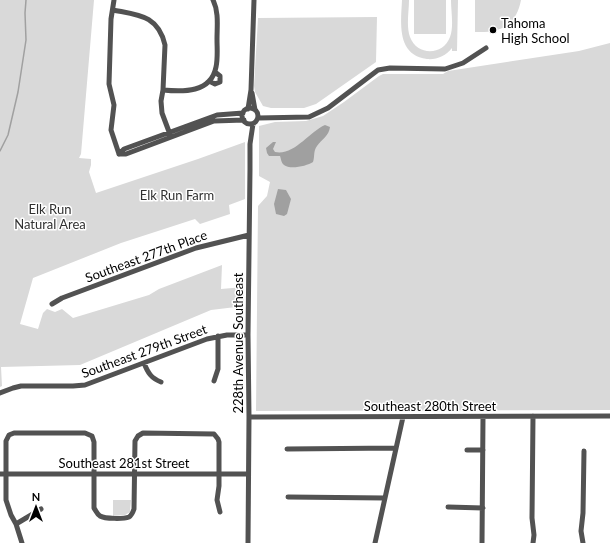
<svg xmlns="http://www.w3.org/2000/svg" width="610" height="543" font-family="Lato,sans-serif">
  <style>
    .green { fill: #d9d9d9 }
    .water { fill: #a0a0a0 }
    .lines { fill: none; stroke-linecap: round; stroke-linejoin: round }
    .stream { stroke: #a0a0a0; stroke-width: 1.5 }
    .street { stroke: #525252; stroke-width: 5 }
    .poi-dot { fill: #000; stroke: #fff; stroke-width: 1.5 }
    .labels { text-anchor: middle; dominant-baseline: central; stroke-width: 3; stroke-linejoin: round; paint-order: stroke }
    .poi-label { font-size: 13px; fill: #000; stroke: #fff; text-anchor: start }
    .park-label { font-size: 13px; fill: #303030; stroke: #fff }
    .street-label { font-size: 13px; fill: #000; stroke: #fff }
  </style>
  <rect width="100%" height="100%" fill="#fff"/>
  <path class="green" d="M 0,0 L 94,0 L 81,154 L 79,158 L 91,159 L 91,165 L 89,172 L 96,193 L 198,159 L 245,142 L 245,199 L 229,205 L 230,214 L 200,224 L 195,219 L 121,243 L 33,278 L 20,324 L 38,329 L 43,313 L 47,309 L 55,312 L 62,309 L 73,318 L 149,295 L 159,289 L 222,265 L 221,289 L 244,287 L 244,306 L 211,310 L 80,365 L 1,367 L 2,386 L 0,387 Z
    M 402,0 L 409,0 C 409,11 406,26 410,37 C 417,56 443,56 450,37 C 454,27 451,11 451,0 L 458,0 L 457,51 L 452,51 L 452,48 C 446,56 436,60 427,59 C 396,55 401,22 402,0 Z
    M 414,0 L 446,0 L 446,34 L 414,34 Z
    M 475,0 L 521,0 C 516,26 500,33 475,32 Z
    M 377,17 L 376,62 L 316,104 L 304,108 L 271,108 L 263,106 L 255,92 L 254,86 L 258,18 Z
    M 610,43 L 610,410 L 256,411 L 258,206 L 267,196 L 270,182 L 259,176 L 259,126 L 275,122 L 306,121 L 323,116 L 344,102 L 379,76 L 383,74 L 443,74 L 448,71 L 579,51 Z
    M 113,500 L 131,500 L 130,512 L 125,515 L 113,516 Z"/>
  <path class="water" d="M 325,125 L 330,127 C 329,136 322,139 317,146 C 313,151 315,157 313,162 C 307,166 290,170 284,165 C 281,163 281,158 280,156 L 269,156 L 267,153 L 266,148 L 273,142 L 276,142 L 273,149 L 275,152 C 294,156 309,132 325,125 Z
    M 278,189 L 286,190 L 291,199 L 287,214 L 284,216 L 276,214 L 274,204 Z"/>
  <g class="lines">
    <path class="stream" d="M 0,151 L 8,135 L 18,92 L 26,40 L 25,13 L 26,0"/>
    <path class="street" d="M 114,0 L 111,19 L 109,84 L 114,105 L 111,130 L 119,154
      M 113,10 C 138,15 158,15 165,45 L 163,90 L 161,101 L 162,113 L 171,137
      M 209,81 L 215,84 L 220,82 L 220,76 L 215,72
      M 163,90 C 183,92 211,93 216,67 C 218,58 217,48 217,39 C 217,26 219,12 213,0
      M 252,93 L 255,110
      M242 116a8 8 0 1 1 16 0a8 8 0 1 1-16 0Z
      M 248,109 L 251,90 L 254,0
      M 258,118 L 309,117 L 328,108 L 378,70 L 390,68 L 445,69 L 463,63 L 486,48
      M 119,154 L 124,149 L 217,115 L 243,113
      M 119,154 L 126,154 L 214,121 L 244,120
      M 52,304 L 62,298 L 196,248 L 249,235
      M 144,363 C 148,373 151,378 161,382
      M 214,381 L 218,369 L 218,336
      M 0,393 L 13,388 L 21,386 L 73,386 L 85,385 L 207,339 L 227,335 L 248,335
      M 249,417 L 610,416
      M 287,449 L 396,448
      M 467,450 L 483,450
      M 0,474 L 248,474
      M 288,497 L 385,498
      M 448,507 L 483,508
      M 16,524 L 41,509
      M 22,543 L 16,524 L 11,515 L 6,500 L 6,441 L 9,435 L 14,433 L 85,433 L 92,436 L 94,442 L 94,508 C 96,511 97,514 100,516 C 105,519 124,519 129,517 C 132,515 133,512 134,509 L 135,441 L 138,436 L 143,433 L 214,434 L 218,439 L 219,442 L 219,486 L 217,500 L 220,512
      M 248,543 L 249,417 L 248,335 L 250,169 L 250,144 L 253,124
      M 375,543 L 403,417
      M 482,543 L 483,417
      M 533,543 L 534,535 L 532,518 L 533,416
      M 583,543 L 581,531 L 583,513 L 584,451"/>
  </g>
  <circle class="poi-dot" cx="493" cy="30" r="4"/>
  <g class="labels">
    <g class="poi-label">
      <text x="501" y="23">Tahoma<tspan x="501" dy="15">High School</tspan></text>
    </g>
    <g class="park-label">
      <text x="177" y="195">Elk Run Farm</text>
      <text x="50" y="209">Elk Run<tspan x="50" dy="15">Natural Area</tspan></text>
    </g>
    <g class="street-label">
      <text transform="translate(146 256) rotate(-20)">Southeast 277th Place</text>
      <text transform="translate(238 343) rotate(-90)">228th Avenue Southeast</text>
      <text transform="translate(144 351) rotate(-20)">Southeast 279th Street</text>
      <text x="430" y="406">Southeast 280th Street</text>
      <text x="124" y="463">Southeast 281st Street</text>
    </g>
  </g>
  <g transform="translate(36 507)" stroke="#ffffff" stroke-width="3" paint-order="stroke">
  <path d="M0-3L7 15L0 10L-7 15Z" fill="#000000"/>
  <text y="-6" font-size="11" font-weight="bold" text-anchor="middle" fill="#000000">N</text>
  </g>
</svg>
